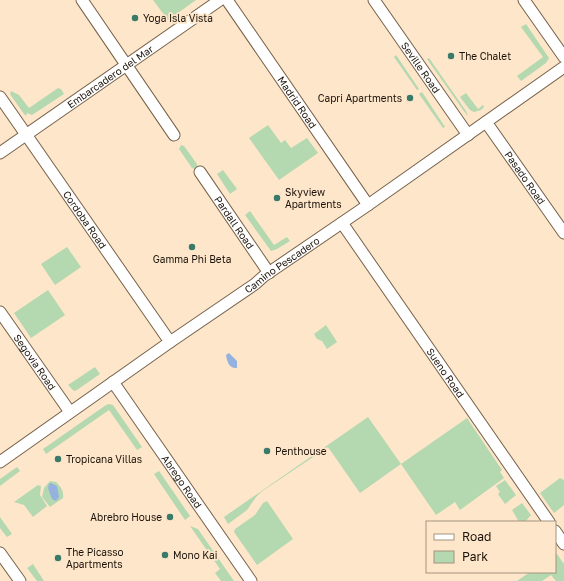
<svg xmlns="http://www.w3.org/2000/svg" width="564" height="581" font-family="'Golos Text',sans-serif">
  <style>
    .green { fill: #b4d8af }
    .water { fill: #95b1e0 }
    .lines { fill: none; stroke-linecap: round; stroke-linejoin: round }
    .street-casing { stroke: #77624a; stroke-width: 13 }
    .street { stroke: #fff; stroke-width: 11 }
    .poi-dot { fill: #3a7a69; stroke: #fee6cb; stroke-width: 1.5 }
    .labels { text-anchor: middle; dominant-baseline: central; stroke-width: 3.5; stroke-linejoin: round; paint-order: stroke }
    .poi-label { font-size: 10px; fill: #1c130a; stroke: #fee6cb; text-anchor: start }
    .street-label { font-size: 10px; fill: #1c130a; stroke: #fee6cb }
  </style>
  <rect width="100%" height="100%" fill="#fee6cb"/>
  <path class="green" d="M 153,0 L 196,0 L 168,20 Z
    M 526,24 L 549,58 L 546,63 L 521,81 L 517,76 L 543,57 L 521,27 Z
    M 396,55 L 419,89 L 417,90 L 394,57 Z
    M 429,58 L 466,111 L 468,116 L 466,114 L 427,59 Z
    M 58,88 L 61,89 L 64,94 L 32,115 L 27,113 L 26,116 L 24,114 L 10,94 L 11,91 L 19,95 L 29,108 Z
    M 422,92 L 445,127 L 443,128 L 419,94 Z
    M 466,93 L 478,109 L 483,105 L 484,107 L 481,110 L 474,112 L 470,110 L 460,97 Z
    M 268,125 L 281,143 L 285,140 L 291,148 L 307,138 L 318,153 L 279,180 L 249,138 Z
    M 181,145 L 184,146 L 197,164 L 197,167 L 195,169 L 192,168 L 179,149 Z
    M 223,170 L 237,189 L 230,194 L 217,174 Z
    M 250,211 L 274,245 L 287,237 L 290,241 L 277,249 L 271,251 L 245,215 Z
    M 67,247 L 81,267 L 55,285 L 41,264 Z
    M 48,290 L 65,315 L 31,338 L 14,313 Z
    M 326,325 L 337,342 L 327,349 L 322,341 L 317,339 L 314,334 Z
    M 95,367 L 100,374 L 77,390 L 74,391 L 68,385 Z
    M 109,404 L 113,405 L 142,447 L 137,450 L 109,410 L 46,454 L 43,449 L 106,405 Z
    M 368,417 L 401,464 L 467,418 L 502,470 L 500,472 L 504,478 L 460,510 L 455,502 L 436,515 L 401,464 L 360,493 L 328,447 L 261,492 L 256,497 L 247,510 L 228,524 L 224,517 Z
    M 17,467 L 20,471 L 0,486 L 0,479 Z
    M 159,471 L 190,516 L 185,520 L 154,474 Z
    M 560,478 L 564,480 L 564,505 L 554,513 L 540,493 Z
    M 505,480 L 516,495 L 505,504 L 498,494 L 500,492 L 496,486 Z
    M 50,481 L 56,482 C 61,487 64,491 63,498 L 50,507 L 42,497 L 44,488 Z
    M 38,485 L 41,486 L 40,495 L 47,506 L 33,517 L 24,505 L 14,502 Z
    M 267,501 L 293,539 L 257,565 L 234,532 L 235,529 L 255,515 L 263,503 Z
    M 522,503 L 531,515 L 525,522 L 519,522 L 512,510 Z
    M 0,517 L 12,534 L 7,537 L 0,528 Z
    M 190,526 L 198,529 L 234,581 L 221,581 L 215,573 L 220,569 Z
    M 557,554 L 564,564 L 564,581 L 556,581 L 551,575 L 542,581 L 517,581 L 530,572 L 555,572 L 555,555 Z
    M 33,564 L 44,581 L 37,581 L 27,568 Z"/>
  <path class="water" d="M 229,353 L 237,361 L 237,368 C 229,369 227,361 226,355 Z
    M 51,483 L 57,486 L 59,497 L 56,501 L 52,499 L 48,488 L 49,484 Z"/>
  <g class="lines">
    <defs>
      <g id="street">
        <path d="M 82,0 L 174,135"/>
        <path id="s1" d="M 227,0 L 368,205"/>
        <path id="s2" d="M 374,0 L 468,135"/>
        <path d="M 524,0 L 564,57"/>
        <path id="s3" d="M 0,97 L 170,342"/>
        <path id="s4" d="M 486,122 L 564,233"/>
        <path id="s5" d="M 0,153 L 220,0"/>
        <path id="s6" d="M 200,172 L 269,273"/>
        <path id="s7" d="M 342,223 L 549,522"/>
        <path id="s8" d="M 0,312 L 70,412"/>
        <path id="s9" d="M 113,382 L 251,581"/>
        <path id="s10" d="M 0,462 L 170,342 L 255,284 L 264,276 L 368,205 L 564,67"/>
        <path d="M 555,531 L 564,544"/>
        <path d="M 0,553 L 20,581"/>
      </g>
    </defs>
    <use href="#street" class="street-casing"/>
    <use href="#street" class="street"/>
  </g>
  <g class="poi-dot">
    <circle cx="135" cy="18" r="4"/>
    <circle cx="451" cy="56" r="4"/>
    <circle cx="410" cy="98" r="4"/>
    <circle cx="277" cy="198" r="4"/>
    <circle cx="192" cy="247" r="4"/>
    <circle cx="267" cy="451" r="4"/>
    <circle cx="58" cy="459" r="4"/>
    <circle cx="170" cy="517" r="4"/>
    <circle cx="165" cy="555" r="4"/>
    <circle cx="58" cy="558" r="4"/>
  </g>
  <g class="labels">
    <g class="poi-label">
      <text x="143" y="18">Yoga Isla Vista</text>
      <text x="459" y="56">The Chalet</text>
      <text x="402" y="98" text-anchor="end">Capri Apartments</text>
      <text x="285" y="192">Skyview<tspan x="285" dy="12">Apartments</tspan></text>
      <text x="192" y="259" text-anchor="middle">Gamma Phi Beta</text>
      <text x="275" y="451">Penthouse</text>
      <text x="66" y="459">Tropicana Villas</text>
      <text x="162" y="517" text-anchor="end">Abrebro House</text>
      <text x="66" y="552">The Picasso<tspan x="66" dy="12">Apartments</tspan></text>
      <text x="173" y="555">Mono Kai</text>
    </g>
    <g class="street-label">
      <text stroke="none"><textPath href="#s2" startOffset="82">Seville Road</textPath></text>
      <text stroke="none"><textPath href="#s5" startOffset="134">Embarcadero del Mar</textPath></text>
      <text stroke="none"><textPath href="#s1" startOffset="124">Madrid Road</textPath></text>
      <text stroke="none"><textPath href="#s4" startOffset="68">Pasado Road</textPath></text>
      <text stroke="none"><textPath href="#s3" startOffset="149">Cordoba Road</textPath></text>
      <text stroke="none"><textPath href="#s6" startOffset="61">Pardall Road</textPath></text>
      <text stroke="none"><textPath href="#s10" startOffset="344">Camino Pescadero</textPath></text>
      <text stroke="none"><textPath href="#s8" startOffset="61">Segovia Road</textPath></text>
      <text stroke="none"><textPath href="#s7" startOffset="182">Sueno Road</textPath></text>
      <text stroke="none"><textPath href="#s9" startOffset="121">Abrego Road</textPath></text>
    </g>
  </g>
  <rect x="426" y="521" width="130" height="52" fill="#fee6cb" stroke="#a4927e"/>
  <rect x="434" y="534" width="20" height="6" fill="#ffffff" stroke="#a4927e"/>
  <text x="462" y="541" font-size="12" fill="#1c130a">Road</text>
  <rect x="434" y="551" width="20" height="12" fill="#b4d8af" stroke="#a4927e"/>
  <text x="462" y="561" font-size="12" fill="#1c130a">Park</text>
</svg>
